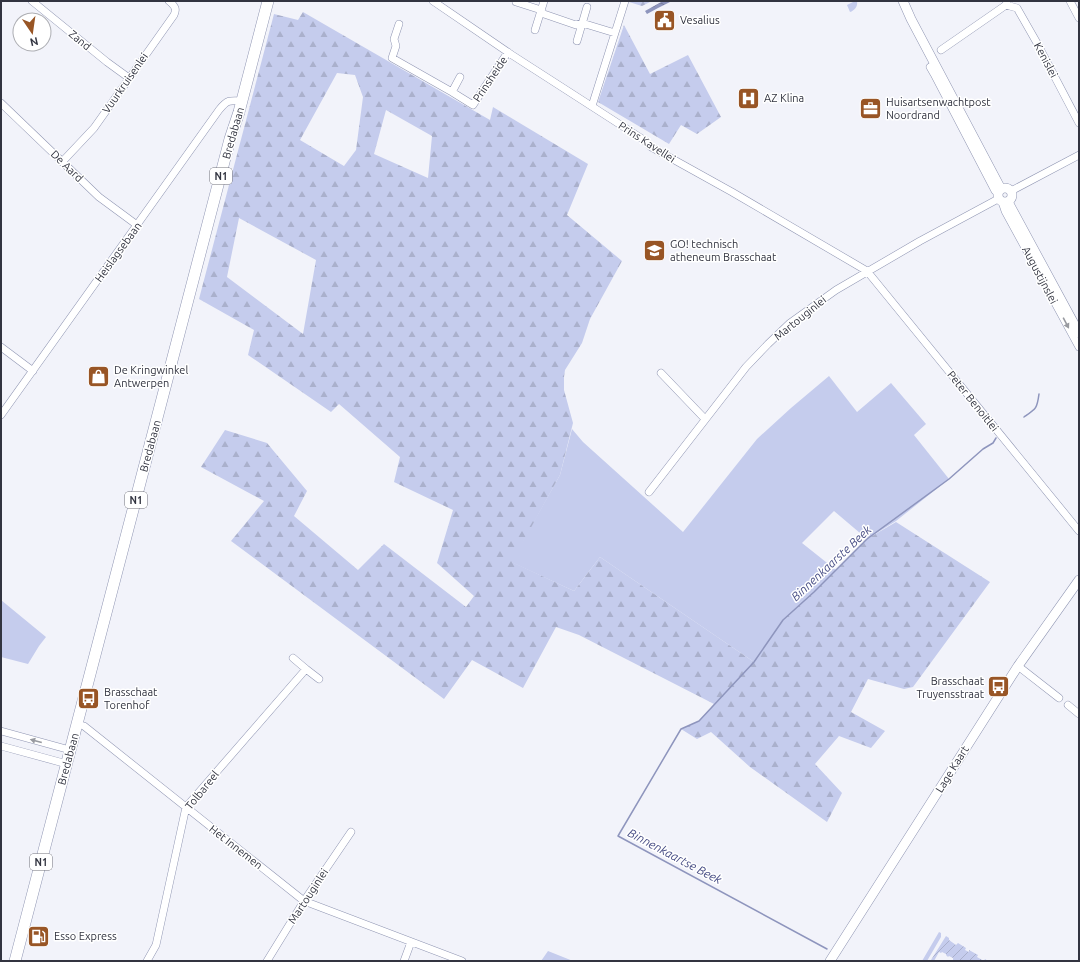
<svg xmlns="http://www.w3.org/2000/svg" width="1080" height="962" font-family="Ubuntu,sans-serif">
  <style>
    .grass { fill: #c5cced }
    .forest { fill: url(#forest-firs); fill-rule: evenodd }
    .garden { fill: url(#garden-furrows) }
    .water { fill: url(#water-waves) }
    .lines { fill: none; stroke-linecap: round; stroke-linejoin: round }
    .stream { stroke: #8e95bd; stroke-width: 1.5 }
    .minor-casing { stroke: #8f95b2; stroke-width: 8 }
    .tertiary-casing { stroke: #8f95b2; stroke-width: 10 }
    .primary-casing { stroke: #8f95b2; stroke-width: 12 }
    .minor { stroke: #fff; stroke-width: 7 }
    .tertiary { stroke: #fff; stroke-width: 9 }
    .primary { stroke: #fff; stroke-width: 11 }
    .oneway { fill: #989aa0 }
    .labels { text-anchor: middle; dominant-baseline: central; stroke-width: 3; stroke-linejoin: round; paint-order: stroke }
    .shield { fill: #fff; stroke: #707179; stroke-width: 1 }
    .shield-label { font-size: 10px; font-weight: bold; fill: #323440 }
    .poi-label { font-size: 11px; fill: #323440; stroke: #fff; text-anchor: start }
    .street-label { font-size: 11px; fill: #323440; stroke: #fff }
    .water-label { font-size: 12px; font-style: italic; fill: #484e85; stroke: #fff }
  </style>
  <defs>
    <pattern id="forest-firs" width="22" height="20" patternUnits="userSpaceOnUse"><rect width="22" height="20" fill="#c5cced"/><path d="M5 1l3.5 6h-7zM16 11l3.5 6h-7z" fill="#aab0cc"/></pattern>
    <pattern id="garden-furrows" width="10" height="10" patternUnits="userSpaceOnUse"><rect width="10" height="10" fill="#c5cced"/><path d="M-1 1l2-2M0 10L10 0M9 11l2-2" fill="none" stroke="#aab0cc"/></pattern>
    <pattern id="water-waves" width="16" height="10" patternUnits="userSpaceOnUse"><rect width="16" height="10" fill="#8e95bd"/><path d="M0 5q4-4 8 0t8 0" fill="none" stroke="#757a9b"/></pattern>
  </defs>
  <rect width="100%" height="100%" fill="#f2f3fa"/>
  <path class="grass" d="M 855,1 L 857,1 C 858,6 855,10 850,12 L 847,5 Z
    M 829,376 L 857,412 L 891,383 L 926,424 L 914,435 L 949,479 L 896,521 L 867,539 L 834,511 L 802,543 L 836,570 L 814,592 L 783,620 L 754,662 L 600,557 L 574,591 L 511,562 L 560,475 L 572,429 L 583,442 L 683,532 L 757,439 L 791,408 Z
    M 1,600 L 46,637 L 39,646 L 28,664 L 1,657 Z
    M 939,932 L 941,933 L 941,937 L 927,961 L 922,961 Z
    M 548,951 L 573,961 L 541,961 Z"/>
  <path class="forest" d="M 628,1 L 652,1 L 642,6 L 629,2 Z
    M 303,12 L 490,120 L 493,107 L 588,164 L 567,215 L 622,261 L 590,319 L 582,343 L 565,370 L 564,377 L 564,390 L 573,423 L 560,475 L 512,562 L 574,591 L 600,557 L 754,662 L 783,620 L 814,592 L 867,539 L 896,522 L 990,582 L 913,687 L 904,689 L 868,679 L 851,712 L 885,731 L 871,748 L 839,736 L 815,764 L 842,793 L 827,822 L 750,767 L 711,732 L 697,739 L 681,729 L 699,721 L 714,704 L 579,635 L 556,627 L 523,688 L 472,660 L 444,699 L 231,541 L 264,501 L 201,467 L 225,430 L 267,443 L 307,491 L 294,516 L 358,570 L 384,544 L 466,607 L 474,596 L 437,563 L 453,510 L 394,482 L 400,457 L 339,404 L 331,412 L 248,355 L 254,330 L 199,299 L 274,14 L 298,20 ZM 337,73 L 355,75 L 363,97 L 356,150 L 344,166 L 300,140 ZM 386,110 L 432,136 L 428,178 L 374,154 ZM 239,218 L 316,260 L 303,334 L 227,277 Z
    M 624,25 L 650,74 L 688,55 L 721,117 L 697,134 L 681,125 L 669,144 L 598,102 Z"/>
  <path class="garden" d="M 946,936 L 949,938 L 949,940 L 956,945 L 958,943 L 966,948 L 965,950 L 969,952 L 969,950 L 978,955 L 977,957 L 984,961 L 985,959 L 988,961 L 958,961 L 955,960 L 955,961 L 953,960 L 953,958 L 949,956 L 948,957 L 946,955 L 946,954 L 942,952 L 941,953 L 939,952 L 934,961 L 931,960 Z"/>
  <path class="water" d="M 663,1 L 672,1 L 658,8 L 647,14 L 645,11 Z"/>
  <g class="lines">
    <path class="stream" d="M 1024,417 C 1036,409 1037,409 1039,394
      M 827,949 L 618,836 L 681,729 L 699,721 L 754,662 L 783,620 L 814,592 L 867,539 L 949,479 L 983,449 L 993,443 L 996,438"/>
    <defs>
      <path id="minor" d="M 32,1 L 107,62 L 129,78
        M 433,1 L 512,55 L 644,140 L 651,147 L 732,192 L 867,271 L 1079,531
        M 1070,1 L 1079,18
        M 516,2 L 538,9 L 544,14 L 576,25 L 582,23 L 615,33
        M 1006,5 L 1017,8 L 1037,43 L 1079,123
        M 399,24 L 394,39 L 396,46 L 392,58 L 452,92
        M 535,30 L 544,1
        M 577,41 L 587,7
        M 941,50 L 1006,5 L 1007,1
        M 935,64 L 930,67 L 934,74 L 995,191 L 998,192
        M 460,77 L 452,92 L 473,105 L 508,52
        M 1,103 L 99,197 L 137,225
        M 592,106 L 625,1
        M 62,162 L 94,128 L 174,15 C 177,9 175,6 169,1
        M 1011,191 L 1079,155
        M 1002,202 L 1005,211 L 1079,347
        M 1,347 L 33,371
        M 661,373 L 705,419
        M 1,415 L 219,110 C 227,100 229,100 242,101
        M 649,492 L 746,367 L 768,344 L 790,323 L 836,290 L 920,241 L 998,199
        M 293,658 L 306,669
        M 1018,666 L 1059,698
        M 1068,705 L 1079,714
        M 77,724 L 84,726 L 304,901 L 462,961
        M 1,731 L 70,750
        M 1,746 L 67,764
        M 147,961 L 156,945 L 186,807 L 306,669 L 319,679
        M 267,961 L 304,901 L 351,832
        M 404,961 L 411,942"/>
      <path id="tertiary" d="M 903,1 L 911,19 L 1001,189
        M998 195a7 7 0 1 1 14 0a7 7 0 1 1-14 0Z
        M 1008,202 L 1079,333
        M 830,961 L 1018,666 L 1079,580"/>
      <path id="primary" d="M 15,961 L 230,139 L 239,112 L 268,1"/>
    </defs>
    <use href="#minor" class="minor-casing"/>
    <use href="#tertiary" class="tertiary-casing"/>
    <use href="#primary" class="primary-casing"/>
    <use href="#minor" class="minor"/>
    <use href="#tertiary" class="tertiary"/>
    <use href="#primary" class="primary"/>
  </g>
  <defs><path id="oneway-solid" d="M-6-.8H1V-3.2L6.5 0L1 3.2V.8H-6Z"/></defs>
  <g class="oneway">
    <use href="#oneway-solid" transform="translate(1066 323) rotate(62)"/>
    <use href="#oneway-solid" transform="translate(36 741) rotate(-165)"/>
  </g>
  <defs>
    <symbol id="civic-square" viewBox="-11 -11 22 22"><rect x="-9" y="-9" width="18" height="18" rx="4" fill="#985525" stroke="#fff"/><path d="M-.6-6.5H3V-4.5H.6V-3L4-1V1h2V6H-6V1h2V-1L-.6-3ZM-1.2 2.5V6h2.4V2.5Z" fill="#fff"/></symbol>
    <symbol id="hospital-square" viewBox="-11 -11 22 22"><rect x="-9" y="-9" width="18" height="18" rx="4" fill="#985525" stroke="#fff"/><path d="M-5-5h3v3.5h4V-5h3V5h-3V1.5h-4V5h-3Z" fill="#fff"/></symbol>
    <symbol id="office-square" viewBox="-11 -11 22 22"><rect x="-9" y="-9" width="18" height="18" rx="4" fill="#985525" stroke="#fff"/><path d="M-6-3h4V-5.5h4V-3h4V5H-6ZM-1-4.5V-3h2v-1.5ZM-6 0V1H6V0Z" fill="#fff"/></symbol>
    <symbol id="school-square" viewBox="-11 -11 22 22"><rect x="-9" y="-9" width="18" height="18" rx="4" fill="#985525" stroke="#fff"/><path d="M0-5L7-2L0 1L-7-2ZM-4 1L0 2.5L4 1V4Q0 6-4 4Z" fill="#fff"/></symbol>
    <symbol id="shop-square" viewBox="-11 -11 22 22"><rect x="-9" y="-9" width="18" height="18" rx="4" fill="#985525" stroke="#fff"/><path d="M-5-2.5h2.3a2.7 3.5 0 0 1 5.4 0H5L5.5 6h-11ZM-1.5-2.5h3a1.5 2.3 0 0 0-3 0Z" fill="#fff"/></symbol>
    <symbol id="bus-square" viewBox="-11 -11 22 22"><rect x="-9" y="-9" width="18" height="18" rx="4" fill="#985525" stroke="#fff"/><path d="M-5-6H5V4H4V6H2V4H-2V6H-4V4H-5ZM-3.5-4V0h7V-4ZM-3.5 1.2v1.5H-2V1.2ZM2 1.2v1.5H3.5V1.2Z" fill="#fff"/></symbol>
    <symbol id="fuel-square" viewBox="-11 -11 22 22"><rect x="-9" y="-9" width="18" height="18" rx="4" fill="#985525" stroke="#fff"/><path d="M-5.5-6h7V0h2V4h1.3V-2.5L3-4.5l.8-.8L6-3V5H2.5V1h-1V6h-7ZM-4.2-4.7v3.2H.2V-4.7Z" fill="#fff"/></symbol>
  </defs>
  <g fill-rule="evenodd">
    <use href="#civic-square" x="652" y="8" width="25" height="25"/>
    <use href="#hospital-square" x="736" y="86" width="25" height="25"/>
    <use href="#office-square" x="858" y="96" width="25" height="25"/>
    <use href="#school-square" x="642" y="238" width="25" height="25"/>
    <use href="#shop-square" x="86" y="364" width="25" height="25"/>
    <use href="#bus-square" x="986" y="674" width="25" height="25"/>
    <use href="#bus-square" x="76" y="686" width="25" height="25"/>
    <use href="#fuel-square" x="26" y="924" width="25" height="25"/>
  </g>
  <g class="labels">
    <g class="shield">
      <rect x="210" y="168" width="22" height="16" rx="3"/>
      <rect x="125" y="492" width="22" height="16" rx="3"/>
      <rect x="30" y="854" width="22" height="16" rx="3"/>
    </g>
    <g class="shield-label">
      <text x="221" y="176">N1</text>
      <text x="136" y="500">N1</text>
      <text x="41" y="862">N1</text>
    </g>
    <g class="poi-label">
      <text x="680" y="20">Vesalius</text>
      <text x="764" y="98">AZ Klina</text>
      <text x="886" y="102">Huisartsenwachtpost<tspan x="886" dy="13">Noordrand</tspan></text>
      <text x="670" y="244">GO! technisch<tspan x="670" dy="13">atheneum Brasschaat</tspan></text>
      <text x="114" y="370">De Kringwinkel<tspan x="114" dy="13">Antwerpen</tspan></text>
      <text x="984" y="681" text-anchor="end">Brasschaat<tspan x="984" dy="13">Truyensstraat</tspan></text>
      <text x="104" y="692">Brasschaat<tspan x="104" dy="13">Torenhof</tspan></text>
      <text x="54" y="936">Esso Express</text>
    </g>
    <g class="street-label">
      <text transform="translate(80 40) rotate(40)">Zand</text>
      <text transform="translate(1046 60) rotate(62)">Kenislei</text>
      <text transform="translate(490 79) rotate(-56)">Prinsheide</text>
      <text transform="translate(125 83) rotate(-55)">Vuurkruisenlei</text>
      <text transform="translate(233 133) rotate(-74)">Bredabaan</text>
      <text transform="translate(647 142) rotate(33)">Prins Kavellei</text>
      <text transform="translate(67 166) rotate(44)">De Aard</text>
      <text transform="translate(118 252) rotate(-54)">Heislagsebaan</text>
      <text transform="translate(1040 275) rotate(62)">Augustijnslei</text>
      <text transform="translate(800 318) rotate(-39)">Martouginlei</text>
      <text transform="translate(973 401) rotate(51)">Peter Benoitlei</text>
      <text transform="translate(150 446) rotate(-75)">Bredabaan</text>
      <text transform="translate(68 759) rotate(-75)">Bredabaan</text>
      <text transform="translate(952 769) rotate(-58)">Lage Kaart</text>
      <text transform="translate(202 790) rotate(-51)">Tolbareel</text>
      <text transform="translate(236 847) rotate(38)">Het Innemen</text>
      <text transform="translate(308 896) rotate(-57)">Martouginlei</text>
    </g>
    <g class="water-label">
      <text transform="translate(831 563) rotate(-43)">Binnenkaarste Beek</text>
      <text transform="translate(675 856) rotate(28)">Binnenkaartse Beek</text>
    </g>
  </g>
  <rect width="1080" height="962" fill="none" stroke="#323440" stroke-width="4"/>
  <g transform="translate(32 32) rotate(167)"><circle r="19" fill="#ffffff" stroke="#adaeb3"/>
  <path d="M0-3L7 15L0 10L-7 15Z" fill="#985525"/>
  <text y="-6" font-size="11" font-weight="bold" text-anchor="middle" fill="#323440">N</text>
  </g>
</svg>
